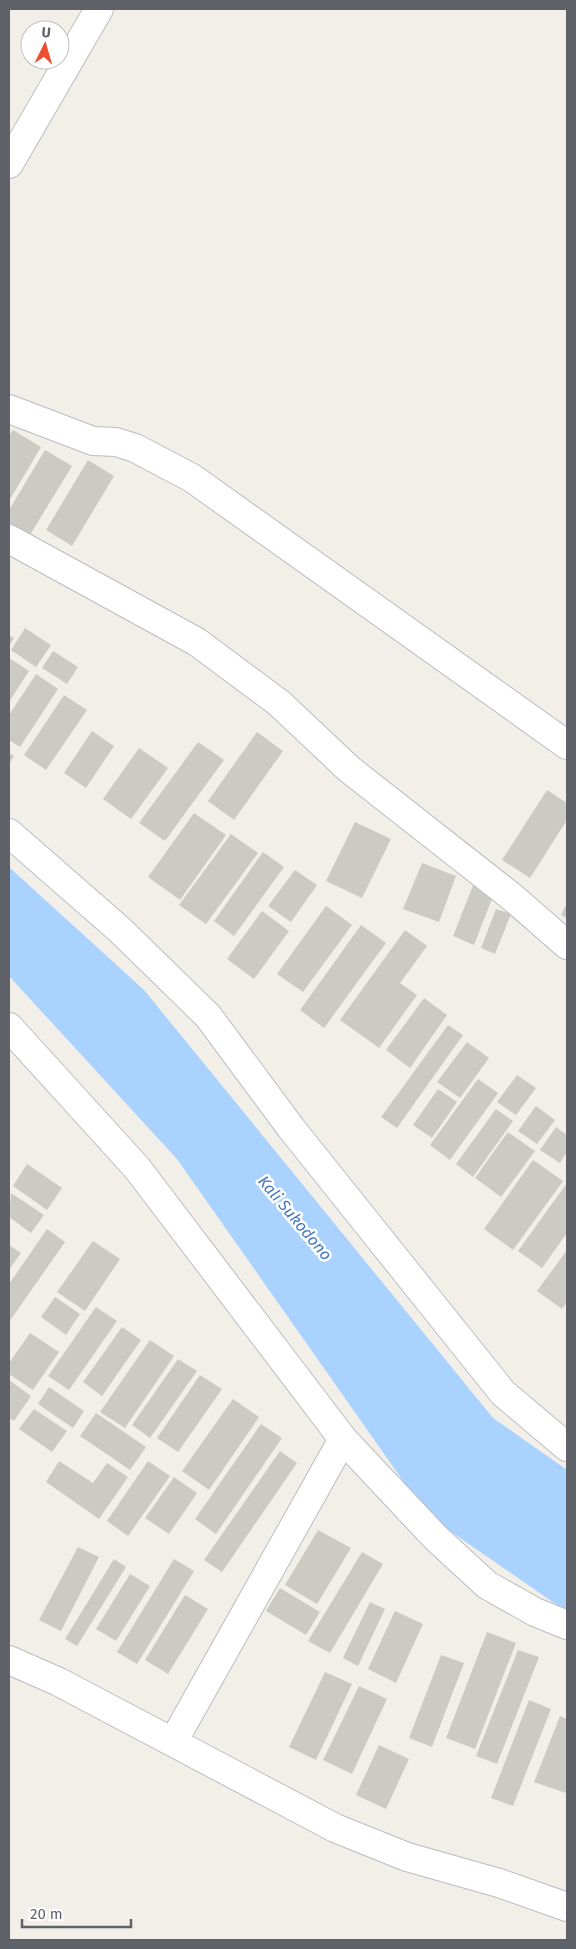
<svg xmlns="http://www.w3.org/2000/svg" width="576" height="1949" font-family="'Fira Sans',sans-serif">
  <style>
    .water { fill: #a9d2ff }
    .building { fill: #cccbc3 }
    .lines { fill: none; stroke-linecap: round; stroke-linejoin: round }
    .minor-casing { stroke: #b9bcc1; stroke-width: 30 }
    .secondary-casing { stroke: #babdc3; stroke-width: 30 }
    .minor { stroke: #fff; stroke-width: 28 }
    .secondary { stroke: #fff; stroke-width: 28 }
    .labels { text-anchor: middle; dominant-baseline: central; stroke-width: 5; stroke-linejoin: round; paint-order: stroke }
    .water-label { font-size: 16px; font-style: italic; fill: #4476be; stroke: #fff }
  </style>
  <rect width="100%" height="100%" fill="#f1efe7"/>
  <path class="water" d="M 9,867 L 144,990 L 493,1418 L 567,1470 L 567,1612 L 427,1515 L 177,1159 L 9,976 Z"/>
  <path class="building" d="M 13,430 L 41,447 L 9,501 L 9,436 Z
    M 45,450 L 72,466 L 30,535 L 9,523 L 9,510 Z
    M 88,460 L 114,476 L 72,546 L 46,530 Z
    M 25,628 L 51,645 L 36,667 L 11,650 Z
    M 9,635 L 14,638 L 9,646 Z
    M 53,651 L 78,667 L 67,684 L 42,668 Z
    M 9,658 L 29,671 L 9,702 Z
    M 36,674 L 58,689 L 20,747 L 9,740 L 9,715 Z
    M 64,695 L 87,710 L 46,770 L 24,755 Z
    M 92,731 L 114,746 L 86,788 L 64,773 Z
    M 257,732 L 283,751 L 234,820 L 208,801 Z
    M 198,742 L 224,760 L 165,841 L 139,823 Z
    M 139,748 L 168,768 L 131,819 L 103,799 Z
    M 9,753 L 14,756 L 9,764 Z
    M 547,790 L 567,803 L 567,820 L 530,878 L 502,860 Z
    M 194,813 L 226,835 L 180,900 L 148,877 Z
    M 355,822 L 391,839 L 362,898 L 326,881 Z
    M 231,834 L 258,853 L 206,924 L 179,905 Z
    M 263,852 L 284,867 L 234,936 L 214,921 Z
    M 422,863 L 456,876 L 439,922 L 403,909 Z
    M 295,870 L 317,885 L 291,922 L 268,906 Z
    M 474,883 L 495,891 L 474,945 L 453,936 Z
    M 567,903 L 567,918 L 561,915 Z
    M 326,906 L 352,925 L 303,992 L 277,974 Z
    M 496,909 L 511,914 L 495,954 L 481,948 Z
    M 262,911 L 289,931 L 254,979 L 227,959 Z
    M 361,925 L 386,943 L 324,1028 L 300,1010 Z
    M 405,930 L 427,946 L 400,983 L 417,995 L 379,1048 L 340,1020 Z
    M 424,998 L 447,1015 L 410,1068 L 386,1050 Z
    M 448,1025 L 463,1035 L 397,1128 L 381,1117 Z
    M 467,1042 L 489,1058 L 460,1098 L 437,1082 Z
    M 517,1075 L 536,1088 L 516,1115 L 497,1102 Z
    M 478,1079 L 498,1093 L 450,1160 L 430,1145 Z
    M 438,1089 L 457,1102 L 432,1138 L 413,1125 Z
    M 536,1106 L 555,1120 L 537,1144 L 518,1131 Z
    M 496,1109 L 513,1121 L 473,1177 L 456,1164 Z
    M 556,1127 L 567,1135 L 567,1152 L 560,1163 L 540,1150 Z
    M 508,1132 L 535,1151 L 501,1197 L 475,1178 Z
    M 533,1160 L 563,1181 L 513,1250 L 484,1229 Z
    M 27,1164 L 62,1188 L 47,1210 L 13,1186 Z
    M 567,1183 L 567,1233 L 542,1268 L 518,1251 Z
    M 11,1193 L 44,1215 L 31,1233 L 9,1217 Z
    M 47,1229 L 65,1242 L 9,1322 L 9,1284 Z
    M 93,1241 L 120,1259 L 85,1311 L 57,1292 Z
    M 9,1245 L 21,1253 L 9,1270 Z
    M 567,1250 L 567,1302 L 562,1309 L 537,1291 Z
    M 55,1297 L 80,1314 L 66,1335 L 41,1317 Z
    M 96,1307 L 117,1321 L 69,1390 L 48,1376 Z
    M 122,1327 L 141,1340 L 102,1396 L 83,1382 Z
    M 30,1333 L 59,1352 L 33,1390 L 9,1374 L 9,1363 Z
    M 150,1340 L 174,1356 L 125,1428 L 100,1412 Z
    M 178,1359 L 197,1371 L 150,1438 L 132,1425 Z
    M 200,1375 L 222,1389 L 178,1452 L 157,1438 Z
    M 9,1380 L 31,1396 L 14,1421 L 9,1418 Z
    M 49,1387 L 84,1411 L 73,1428 L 38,1404 Z
    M 233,1399 L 259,1417 L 209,1490 L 182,1471 Z
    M 34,1409 L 67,1431 L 52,1452 L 19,1429 Z
    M 96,1413 L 146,1447 L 130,1470 L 80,1436 Z
    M 261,1424 L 282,1438 L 216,1534 L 195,1519 Z
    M 280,1451 L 297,1463 L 222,1572 L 204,1560 Z
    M 59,1461 L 93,1483 L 107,1463 L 128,1477 L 99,1519 L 46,1482 Z
    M 148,1461 L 170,1476 L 128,1536 L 107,1521 Z
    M 174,1477 L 197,1493 L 169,1534 L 145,1518 Z
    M 318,1530 L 351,1548 L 317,1604 L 285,1585 Z
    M 78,1547 L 99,1557 L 61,1631 L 39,1620 Z
    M 362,1552 L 383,1564 L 330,1653 L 308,1641 Z
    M 114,1559 L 126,1567 L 77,1646 L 65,1639 Z
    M 174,1559 L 194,1571 L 137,1664 L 117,1652 Z
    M 130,1574 L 150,1586 L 116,1641 L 96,1629 Z
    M 280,1588 L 320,1612 L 306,1635 L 266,1611 Z
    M 185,1595 L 208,1609 L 168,1674 L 145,1660 Z
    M 370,1602 L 385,1609 L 358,1666 L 343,1658 Z
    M 395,1611 L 423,1624 L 396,1683 L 368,1669 Z
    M 487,1632 L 516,1643 L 475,1749 L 446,1738 Z
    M 518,1650 L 539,1657 L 497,1764 L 476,1756 Z
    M 441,1655 L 464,1663 L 432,1747 L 409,1738 Z
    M 325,1672 L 352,1684 L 316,1760 L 289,1747 Z
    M 359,1686 L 387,1699 L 352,1774 L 323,1760 Z
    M 529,1700 L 551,1709 L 513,1806 L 491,1798 Z
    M 560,1716 L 567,1719 L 566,1793 L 534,1782 Z
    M 379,1745 L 409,1759 L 386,1809 L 356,1795 Z"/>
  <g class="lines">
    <defs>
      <path id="minor" d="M 9,164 L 99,9
        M 9,409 L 93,441 L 116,442 L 135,448 L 192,478 L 567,745
        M 9,539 L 197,642 L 279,703 L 349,769 L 512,897 L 567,945
        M 9,1027 L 137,1168 L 343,1439 L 435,1537 L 487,1585 L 535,1612 L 567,1625
        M 9,1660 L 59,1682 L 335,1828 L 407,1857 L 499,1883 L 567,1907
        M 173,1742 L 343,1439"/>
      <path id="secondary" d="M 9,833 L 120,930 L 208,1016 L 291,1128 L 503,1393 L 567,1447"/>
    </defs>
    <use href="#minor" class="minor-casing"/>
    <use href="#secondary" class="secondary-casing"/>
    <use href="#minor" class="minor"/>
    <use href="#secondary" class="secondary"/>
  </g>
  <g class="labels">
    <g class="water-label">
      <text transform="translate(295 1218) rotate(50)">Kali Sukodono</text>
    </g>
  </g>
  <rect width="576" height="1949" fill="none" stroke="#5e6268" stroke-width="20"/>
  <g transform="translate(45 45) rotate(5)"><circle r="24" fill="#ffffff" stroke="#bfc0c3"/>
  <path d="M0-4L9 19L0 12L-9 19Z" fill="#ed4f31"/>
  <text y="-8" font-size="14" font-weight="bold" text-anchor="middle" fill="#5e6268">U</text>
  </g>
  <path d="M22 1919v8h109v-8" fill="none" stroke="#5e6268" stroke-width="2.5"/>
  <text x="30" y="1919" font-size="15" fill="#5e6268" stroke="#ffffff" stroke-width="4" paint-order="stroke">20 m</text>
</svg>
